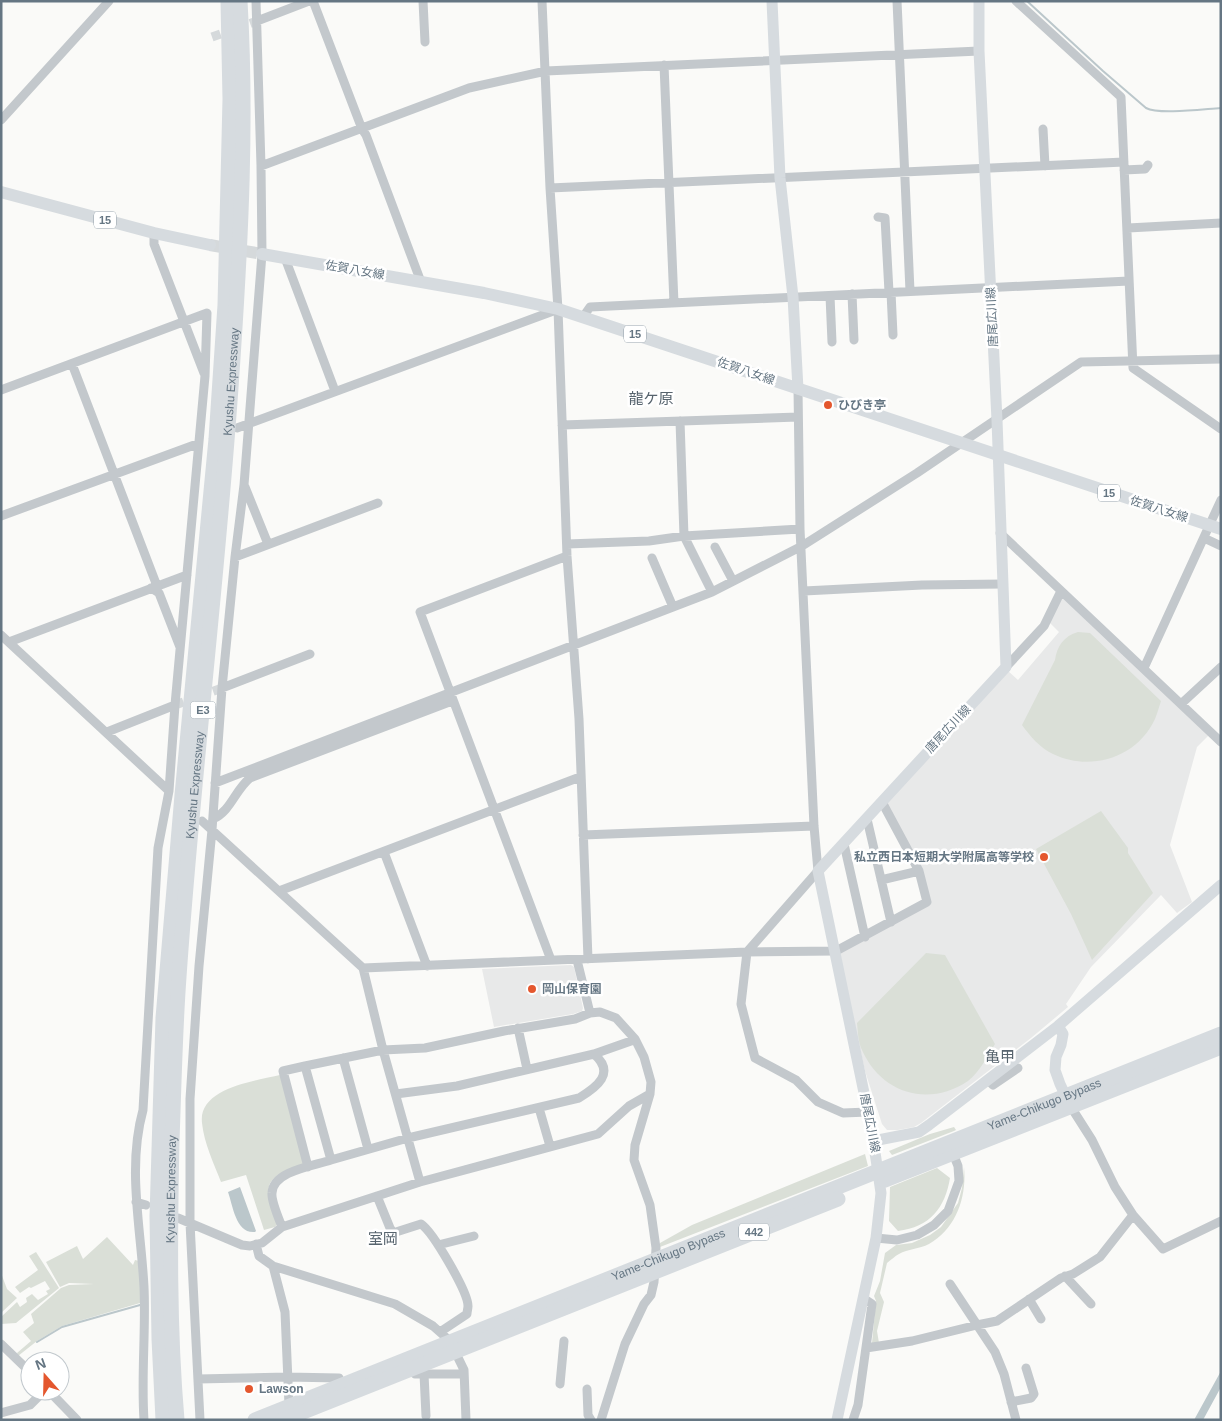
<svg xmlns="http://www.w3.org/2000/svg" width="1222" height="1421" font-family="Helvetica,'Noto Sans JP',sans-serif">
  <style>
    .built { fill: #e8e9e9 }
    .green { fill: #dadfd7 }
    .water { fill: #bbc7cb }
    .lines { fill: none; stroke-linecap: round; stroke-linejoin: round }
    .stream { stroke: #bbc7cb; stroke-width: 2 }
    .street-tunnel { stroke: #d5d9db; stroke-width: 9; stroke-dasharray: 9 4.5; stroke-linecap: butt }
    .primary-tunnel { stroke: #d5d9db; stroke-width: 12; stroke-dasharray: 12 6; stroke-linecap: butt }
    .street { stroke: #c3c8cc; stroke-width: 9 }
    .secondary { stroke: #d6dbdf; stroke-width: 11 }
    .primary { stroke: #d6dbdf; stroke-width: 12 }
    .highway { stroke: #d6dbdf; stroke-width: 15 }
    .poi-dot { fill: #e4572e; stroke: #fff; stroke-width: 2 }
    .labels { text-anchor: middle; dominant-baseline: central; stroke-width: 5; stroke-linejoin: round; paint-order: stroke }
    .shield { fill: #fff; stroke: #939fa8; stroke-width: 1 }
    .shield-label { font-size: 11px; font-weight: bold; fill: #657683 }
    .street-label { font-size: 12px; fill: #657683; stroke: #fff }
    .poi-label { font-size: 12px; font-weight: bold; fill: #657683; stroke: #fff; text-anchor: start }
    .quarter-label { font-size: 15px; fill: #57646e; stroke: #fff }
  </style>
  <rect width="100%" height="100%" fill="#fafaf8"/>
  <path class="built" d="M 1062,595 L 1209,735 L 1197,747 L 1170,845 L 1192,902 L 1177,913 L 1161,895 L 1091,967 L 1066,1004 L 1068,1007 L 1031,1038 L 921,1123 L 914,1127 L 898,1130 L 887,1130 L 882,1124 L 865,1071 L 839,953 L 930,903 L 886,803 L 1007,670 L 1018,680 L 1059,632 L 1049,622 Z
    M 571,965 L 574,967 L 583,1008 L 582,1011 L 573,1014 L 494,1027 L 482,969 Z"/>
  <path class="green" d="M 1078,632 L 1090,633 L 1161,701 C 1159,707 1157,714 1155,719 C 1137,758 1090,772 1053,754 C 1040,748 1030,736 1022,725 L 1055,660 C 1057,646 1064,636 1078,632 Z
    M 1101,811 L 1128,848 L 1128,853 L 1153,893 L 1092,960 L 1071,914 L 1036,849 Z
    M 926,953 L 945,955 L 995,1044 C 987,1056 980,1072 968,1081 C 928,1108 881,1093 862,1050 C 858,1042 858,1032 857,1023 Z
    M 280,1075 L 305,1166 C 260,1179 265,1183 277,1224 L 275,1227 L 264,1230 L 246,1175 L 221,1182 C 214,1164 204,1143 202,1123 C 198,1088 255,1081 280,1075 Z
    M 954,1127 L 956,1130 L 954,1131 L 892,1155 L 889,1151 L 930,1134 Z
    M 865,1154 L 868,1166 L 660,1247 L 660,1243 L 692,1225 Z
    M 964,1167 C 967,1197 956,1229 929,1244 C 919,1249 908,1249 899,1254 C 895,1256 891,1260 887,1263 L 880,1293 L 884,1302 L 877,1331 L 879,1343 L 872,1343 L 876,1301 L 874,1296 L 880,1281 L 885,1253 L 896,1245 L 912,1243 L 930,1235 L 941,1227 L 958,1203 L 962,1188 Z
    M 937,1168 L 950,1178 C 945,1208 930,1227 898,1231 L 889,1221 L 890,1187 Z
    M 107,1237 L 133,1265 L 135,1260 L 139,1261 L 141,1294 L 140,1303 L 62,1326 L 37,1341 L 18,1356 L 17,1353 L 31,1341 L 23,1332 L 34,1323 L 31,1314 L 61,1288 L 69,1285 L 94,1284 L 69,1283 L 60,1287 L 46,1262 L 77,1246 L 83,1259 Z
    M 36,1252 L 59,1288 L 16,1323 L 1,1324 L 1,1317 L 17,1302 L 20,1307 L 27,1302 L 26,1298 L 32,1294 L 38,1300 L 48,1294 L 46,1291 L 50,1289 L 45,1281 L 31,1288 L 29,1287 L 20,1293 L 15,1287 L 38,1270 L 29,1256 Z
    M 1,1273 L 7,1289 L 17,1298 L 1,1313 Z"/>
  <path class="water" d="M 240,1187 L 256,1231 L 255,1232 C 236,1234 233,1206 228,1192 Z
    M 1221,1371 L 1221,1387 L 1203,1420 L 1194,1420 Z"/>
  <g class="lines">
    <path class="stream" d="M 1027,1 L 1103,71 L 1146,108 C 1159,115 1204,109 1221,108
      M 37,1342 L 62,1327 L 140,1305"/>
    <path class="street-tunnel" d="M 212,37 L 257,21
      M 175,705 L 222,688"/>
    <path class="primary-tunnel" d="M 210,245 L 262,254"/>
    <path class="street" d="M 313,1 L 362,129 L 366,135 L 421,282
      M 423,1 L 425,42
      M 542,1 L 550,188 L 558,309 L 567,556 L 579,719 L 588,959
      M 897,1 L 910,291
      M 1016,1 L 1121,97 L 1133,368 L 1221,429
      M 257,21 L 309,1
      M 664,65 L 674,303
      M 1,120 L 109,1
      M 1043,129 L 1045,166
      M 261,166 L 469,88 L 546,71 L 979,51
      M 1124,170 L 1145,169 L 1148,165
      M 550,188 L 1124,162
      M 878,217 L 885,218 L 889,292
      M 1128,228 L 1221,223
      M 154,233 L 154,244 L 204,373
      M 285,258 L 335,391
      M 891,292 L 893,335
      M 852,294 L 854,340
      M 830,296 L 832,342
      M 583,317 L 590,307 L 1129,281
      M 72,364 L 157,586
      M 798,389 L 800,529 L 814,826 L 818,871 L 747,952 L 741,1004 L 755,1058 L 796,1080 L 818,1102 L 843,1113 L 868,1112
      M 1,390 L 207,313 L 205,376 L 175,705 L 169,791 L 158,848 L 143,1110 C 127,1168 141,1228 144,1287 C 146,1331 141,1376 144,1420
      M 680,421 L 684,536 L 712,592
      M 562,425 L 798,417
      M 237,428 L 556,310
      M 245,487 L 268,544
      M 1,516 L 197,444
      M 1000,533 L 1221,742
      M 1204,538 L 1221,546
      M 567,544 L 649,541 L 684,536 L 800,529
      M 715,547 L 733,581
      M 235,557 L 378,503
      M 652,558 L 673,607
      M 151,588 L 159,593 L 180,647
      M 804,591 L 922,585 L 1003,584
      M 1,635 L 169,791
      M 9,642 L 187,575
      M 1006,667 L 1044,626 L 1061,591
      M 1144,668 L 1221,500
      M 222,688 L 310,654
      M 1181,704 L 1221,667
      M 107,732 L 175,705
      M 215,783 L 712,592 L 802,546 L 917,473 L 1081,362 L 1221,359
      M 213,819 C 231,811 235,790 250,778 L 452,701
      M 867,819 L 891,922
      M 202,821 L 363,968 L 383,1050 L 420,1182
      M 583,835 L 814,826
      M 844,844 L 865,937
      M 384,852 L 427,966
      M 881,880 L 919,871
      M 279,891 L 580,777
      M 551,960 L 420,612 L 567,556
      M 577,960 L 590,1013
      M 363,968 L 747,952 L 836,951 L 927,902 L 919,871 L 882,802
      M 518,1028 L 527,1069
      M 594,1054 L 631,1041
      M 343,1058 L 368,1149
      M 305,1066 L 283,1071 L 308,1167
      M 988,1080 L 993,1085 L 1018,1068
      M 1071,1107 L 1092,1140 L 1115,1187 L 1133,1215 L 1163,1249 L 1221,1221
      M 539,1108 L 550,1146
      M 377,1196 L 390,1228 L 394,1234
      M 136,1202 L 146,1205
      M 178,1218 L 242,1245 L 250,1246 L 262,1243 L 282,1227 L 420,1182 L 598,1134 L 629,1106 L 650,1094 L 651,1082 L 644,1057 L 635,1039 L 616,1018 L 600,1012 L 590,1013 L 575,1019 L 504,1031 L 425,1048 L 383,1050 L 305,1066 L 331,1160 L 408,1138 L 579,1098 C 597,1087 616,1073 594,1054 L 457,1086 L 396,1094
      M 282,1227 C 279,1219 271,1201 272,1193 C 273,1171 313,1166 331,1160
      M 396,1232 L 421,1224 C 433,1232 468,1292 468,1306 C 468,1309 467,1311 467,1314 L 440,1332
      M 876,1238 L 897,1240 L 917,1235 L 934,1225 L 948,1211 L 959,1181 L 958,1166 L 952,1151
      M 256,1244 L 259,1256 L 273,1266 L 395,1304 L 433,1326 L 450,1341 L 464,1370 L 466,1420
      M 438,1245 L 474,1236
      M 273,1266 L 285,1312 L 289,1405
      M 1065,1276 L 1091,1304
      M 950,1284 L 995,1352 L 1004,1374 L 1016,1420
      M 1029,1299 L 1041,1319
      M 1,1344 L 30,1372
      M 866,1348 L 912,1341 L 977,1325 L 997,1321 L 1061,1278 L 1073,1274 L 1100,1257 L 1133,1215
      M 414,1373 L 415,1374 L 464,1374
      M 424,1374 L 426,1416
      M 198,1379 L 287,1377 L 339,1378 L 341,1384
      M 560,1384 L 564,1341
      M 587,1389 L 588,1415 L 591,1420
      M 49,1391 L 77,1420
      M 1011,1402 L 1031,1398 L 1034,1394 L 1026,1368
      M 1,1413 L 30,1405 L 44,1391
      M 200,1420 L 190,1223 L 190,1099 L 199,966 L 212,830 L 222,688 L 235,557 L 244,485 L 262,254 L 261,166 L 256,1
      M 601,1420 L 625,1344 L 644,1304 L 651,1295 L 654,1282 L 656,1248 L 650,1205 L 634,1160 L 635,1145 L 650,1094
      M 853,1420 L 858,1405 L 872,1304 L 863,1298"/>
    <path class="secondary" d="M 772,1 L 780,178 L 793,297 L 798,389
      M 1058,1026 L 1063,1034 L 1061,1045 L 1056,1057 L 1055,1070 L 1060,1084 L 1069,1103
      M 873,1141 L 919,1132 L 929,1125 L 1058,1026 L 1221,885
      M 837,1420 L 876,1238 L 881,1193 L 876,1159 L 868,1112 L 818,871 L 1006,667 L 997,420 L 979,51 L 979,1"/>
    <path class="primary" d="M 1,192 L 154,233 L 210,245
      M 262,254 L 484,293 L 558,309 L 1221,529"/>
    <g class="highway">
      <path d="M 885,1180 L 1221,1047"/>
      <path d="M 163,1420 L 159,1339 L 157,1216 L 163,1018 L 182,795 L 216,439 L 225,305 L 230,99 L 228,1"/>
      <path id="s1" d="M 177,1420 C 169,1327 170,1234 172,1141 C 174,1087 175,1032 179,977 C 193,771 220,565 233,358 C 241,239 247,120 240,1"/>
      <path id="s2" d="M 255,1420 L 1221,1034"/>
      <path d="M 283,1420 L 838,1199"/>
    </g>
  </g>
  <g class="poi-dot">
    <circle cx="828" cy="405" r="5"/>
    <circle cx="1044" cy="857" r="5"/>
    <circle cx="532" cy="989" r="5"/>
    <circle cx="249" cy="1389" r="5"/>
  </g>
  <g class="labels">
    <g class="shield">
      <rect x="94" y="211.5" width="22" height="17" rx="4"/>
      <rect x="624" y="325.5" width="22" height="17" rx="4"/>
      <rect x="1098" y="484.5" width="22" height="17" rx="4"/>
      <rect x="190.5" y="701.5" width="25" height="17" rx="4"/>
      <rect x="739" y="1223.5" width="30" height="17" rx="4"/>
    </g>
    <g class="shield-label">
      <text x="105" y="220">15</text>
      <text x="635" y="334">15</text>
      <text x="1109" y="493">15</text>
      <text x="203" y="710">E3</text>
      <text x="754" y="1232">442</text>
    </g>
    <g class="street-label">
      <text transform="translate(355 270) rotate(10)">佐賀八女線</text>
      <text transform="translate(992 317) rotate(-93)">唐尾広川線</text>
      <text transform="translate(746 371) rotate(19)">佐賀八女線</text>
      <text stroke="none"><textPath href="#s1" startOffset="1041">Kyushu Expressway</textPath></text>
      <text transform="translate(1159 509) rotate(18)">佐賀八女線</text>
      <text transform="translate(948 729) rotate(-47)">唐尾広川線</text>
      <text stroke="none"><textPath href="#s1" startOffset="636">Kyushu Expressway</textPath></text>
      <text stroke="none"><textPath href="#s2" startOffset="850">Yame-Chikugo Bypass</textPath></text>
      <text transform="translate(870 1123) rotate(79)">唐尾広川線</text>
      <text stroke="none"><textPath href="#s1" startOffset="231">Kyushu Expressway</textPath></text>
      <text stroke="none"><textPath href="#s2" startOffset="445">Yame-Chikugo Bypass</textPath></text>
    </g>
    <g class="poi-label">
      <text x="838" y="405">ひびき亭</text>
      <text x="1034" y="857" text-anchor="end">私立西日本短期大学附属高等学校</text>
      <text x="542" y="989">岡山保育園</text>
      <text x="259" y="1389">Lawson</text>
    </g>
    <g class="quarter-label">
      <text x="651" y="398">龍ケ原</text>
      <text x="1000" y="1056">亀甲</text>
      <text x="383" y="1238">室岡</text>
    </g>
  </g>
  <rect width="1222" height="1421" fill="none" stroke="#657683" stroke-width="5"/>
  <g transform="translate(45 1376) rotate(340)"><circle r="24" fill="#ffffff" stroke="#c1c8cd"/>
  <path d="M0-4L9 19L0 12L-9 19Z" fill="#e4572e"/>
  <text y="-8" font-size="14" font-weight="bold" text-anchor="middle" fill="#657683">N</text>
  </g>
</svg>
